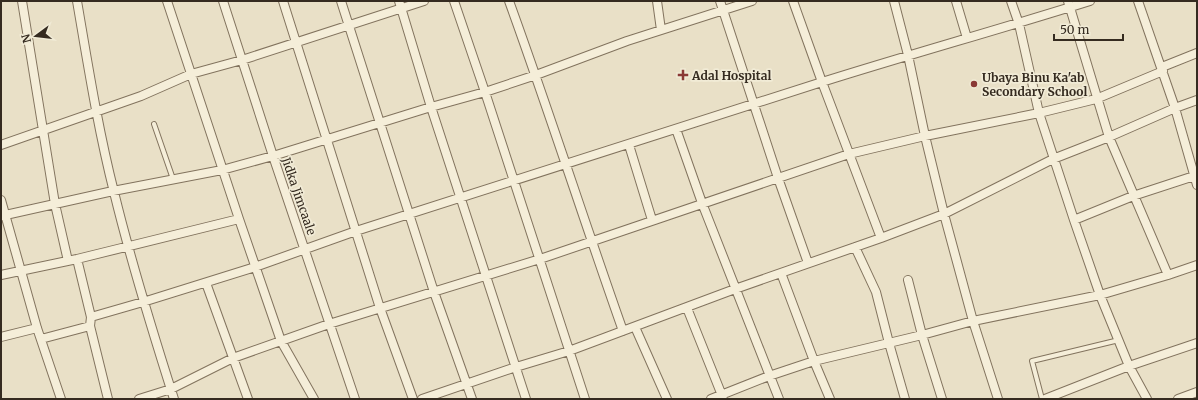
<svg xmlns="http://www.w3.org/2000/svg" width="1198" height="400" font-family="Merriweather,serif">
  <style>
    .lines { fill: none; stroke-linecap: round; stroke-linejoin: round }
    .service-casing { stroke: #82735e; stroke-width: 6 }
    .minor-casing { stroke: #82735e; stroke-width: 10 }
    .service { stroke: #f5eed9; stroke-width: 4 }
    .minor { stroke: #f5eed9; stroke-width: 8 }
    .poi-dot { fill: #8a3935; stroke: #f1ebd6; stroke-width: 1.5 }
    .labels { text-anchor: middle; dominant-baseline: central; stroke-width: 3.5; stroke-linejoin: round; paint-order: stroke }
    .poi-label { font-size: 12px; font-weight: bold; fill: #352b20; stroke: #f1ebd6; text-anchor: start }
    .street-label { font-size: 12px; fill: #352b20; stroke: #f1ebd6 }
  </style>
  <rect width="100%" height="100%" fill="#e9e0c7"/>
  <g class="lines">
    <defs>
      <path id="service" d="M 154,124 L 173,179
        M 1042,399 L 1032,361 L 1119,340"/>
      <path id="minor" d="M 22,1 L 55,204 L 68,261
        M 77,1 C 88,65 98,129 114,192 C 131,262 152,330 174,399
        M 167,1 L 239,219 L 281,341 L 314,399
        M 223,1 L 273,156 L 355,399
        M 283,1 L 380,308 L 413,399
        M 341,1 L 434,292 L 472,399
        M 399,1 L 431,107 L 526,399
        M 454,1 L 485,92 L 585,399
        M 509,1 C 549,111 584,221 623,331
        M 657,1 L 661,30
        M 720,1 L 778,178 L 808,263
        M 894,1 L 908,55 L 925,136 L 944,214 L 973,321 L 998,399
        M 956,1 L 967,38
        M 1011,1 L 1019,24 L 1039,113 L 1074,220 L 1100,295 L 1129,366 L 1147,399
        M 1068,1 L 1109,137 L 1168,275
        M 1138,1 L 1175,108 L 1197,185
        M 1162,67 L 1197,53
        M 676,129 L 702,203 L 779,399
        M 1,145 L 141,96 L 191,74 L 242,60 L 424,1
        M 629,145 L 652,220
        M 1,200 L 37,328 L 61,399
        M 1,216 L 113,191 L 222,170 L 273,156 L 431,107 L 485,92 L 536,75 L 627,41 L 752,1
        M 1074,220 L 1133,196 L 1197,175
        M 881,238 L 822,82 C 911,54 1001,29 1090,1
        M 855,247 L 876,292 L 889,343 L 905,399
        M 77,259 L 91,317 L 90,326 L 108,399
        M 781,273 L 814,361 L 830,399
        M 1,275 L 77,259 L 239,219
        M 908,280 L 922,335 L 942,399
        M 206,283 L 248,399
        M 687,308 L 723,398
        M 91,317 L 143,302 L 255,267 L 356,231 L 822,82 L 793,1
        M 635,327 L 667,399
        M 1,337 L 37,328
        M 41,339 L 90,326
        M 139,399 L 171,389 L 233,358 L 329,324 L 540,259 L 849,154 L 925,136 L 1039,113 L 1096,99 L 1163,71
        M 422,399 L 516,367 L 569,351 L 735,289 L 881,238 L 944,214 L 1053,159 L 1109,137 L 1175,108 L 1197,100
        M 711,399 L 769,376 L 814,361 L 922,335 L 973,321 L 1100,295 L 1168,275 L 1197,265
        M 1045,399 L 1129,366 L 1197,343
        M 1178,399 L 1197,392"/>
    </defs>
    <use href="#service" class="service-casing"/>
    <use href="#minor" class="minor-casing"/>
    <use href="#service" class="service"/>
    <use href="#minor" class="minor"/>
  </g>
  <g class="poi-dot">
    <path d="M681 69h4v4h4v4h-4v4h-4v-4h-4v-4h4z"/>
    <circle cx="974" cy="84" r="4"/>
  </g>
  <g class="labels">
    <g class="poi-label">
      <text x="692" y="75">Adal Hospital</text>
      <text x="982" y="77">Ubaya Binu Ka'ab<tspan x="982" dy="14">Secondary School</tspan></text>
    </g>
    <g class="street-label">
      <text transform="translate(299 196) rotate(71)">Jidka Jimcaale</text>
    </g>
  </g>
  <rect width="1198" height="400" fill="none" stroke="#352b20" stroke-width="4"/>
  <g transform="translate(36 36) rotate(255)" stroke="#f1ebd6" stroke-width="3" paint-order="stroke">
  <path d="M0-3L7 15L0 10L-7 15Z" fill="#352b20"/>
  <text y="-6" font-size="11" font-weight="bold" text-anchor="middle" fill="#352b20">N</text>
  </g>
  <path d="M1054 34v6h69v-6" fill="none" stroke="#352b20" stroke-width="2"/>
  <text x="1060" y="34" font-size="12" fill="#352b20" stroke="#f1ebd6" stroke-width="3" paint-order="stroke">50 m</text>
</svg>
